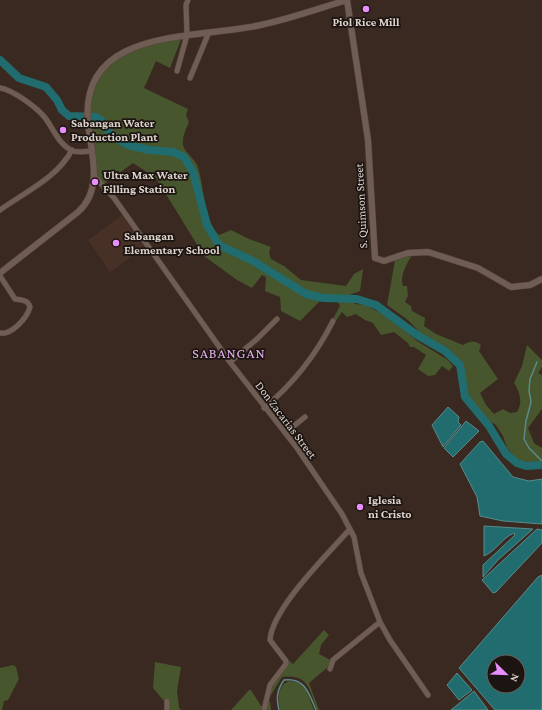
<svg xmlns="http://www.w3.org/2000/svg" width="542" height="710" font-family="'Crimson Pro',serif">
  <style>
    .built { fill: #473025 }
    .green { fill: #47562c }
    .water { fill: #216c6e; stroke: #5a8b8a; fill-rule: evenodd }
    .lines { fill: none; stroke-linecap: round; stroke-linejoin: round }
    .stream { stroke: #5a8b8a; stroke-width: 1.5 }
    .river { stroke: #216c6e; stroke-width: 8 }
    .minor-casing { stroke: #52443d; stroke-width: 6 }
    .tertiary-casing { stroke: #52443d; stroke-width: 7 }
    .minor { stroke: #6f5c52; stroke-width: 5 }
    .tertiary { stroke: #6f5c52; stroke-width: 6 }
    .poi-dot { fill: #ea8dfd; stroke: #1b1410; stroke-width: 1.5 }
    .labels { text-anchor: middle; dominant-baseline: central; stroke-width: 3.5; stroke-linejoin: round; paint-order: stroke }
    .poi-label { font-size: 12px; font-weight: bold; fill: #ded3cd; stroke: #1b1410; text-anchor: start }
    .street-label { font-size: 12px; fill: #ded3cd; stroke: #1b1410 }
    .quarter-label { font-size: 14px; letter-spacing: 1px; fill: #e4b1ee; stroke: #1b1410 }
  </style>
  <rect width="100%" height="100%" fill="#3a2921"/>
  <path class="built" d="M 122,215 L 145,247 L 110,272 L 88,240 Z"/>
  <path class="green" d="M 182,37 L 170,68 L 156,61 L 144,88 L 188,109 L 186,115 L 189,122 C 186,129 182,137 183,145 C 184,152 194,158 197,165 C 205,186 202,218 219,235 L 231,230 L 249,239 L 271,247 L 269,252 L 271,259 L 284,266 L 301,280 L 346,286 L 354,274 L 363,269 L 360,291 L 338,299 L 346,299 L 356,304 L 366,305 L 390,318 L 417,341 L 448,360 L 453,366 L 449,371 L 442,366 L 435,375 L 428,376 L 418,369 L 426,355 L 414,347 L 410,347 L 408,343 L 394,332 L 381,335 L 373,323 L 365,320 L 356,314 L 347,317 L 342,312 L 331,328 L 329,326 L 340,306 L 336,299 L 323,298 L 300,321 L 281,311 L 280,297 L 265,291 L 266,277 L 262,275 L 252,288 L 237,280 L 204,256 L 156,178 L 133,163 L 104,184 L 92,172 L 90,87 C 93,80 95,73 101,68 C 119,50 157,43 182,37 Z
    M 413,253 C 408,262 399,276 403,286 L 407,286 L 408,296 L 405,302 L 411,306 L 412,311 L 425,318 L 424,326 L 436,334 L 463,345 C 471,341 474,340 481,345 L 479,351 L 498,379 L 480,393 L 486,405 L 494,414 L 503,409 L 510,413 L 517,412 C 523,403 520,392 514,383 L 522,366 L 527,345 L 542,360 L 542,367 L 538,373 L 542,375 L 542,409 L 528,428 L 534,443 L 542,448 L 542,463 L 524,462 L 514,457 L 507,448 L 503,436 L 496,425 L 487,420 L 465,397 L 464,372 L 455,355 L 446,347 L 424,337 L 408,320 L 387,305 L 396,255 Z
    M 324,630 L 329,635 L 321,645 L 319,654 L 334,662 L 309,683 L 319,710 L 317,710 C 309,689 309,674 282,677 L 271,695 L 269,693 L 270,687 L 286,668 L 282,655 L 293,664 Z
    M 155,662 L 181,667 L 177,691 L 179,708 L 181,710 L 166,710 L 164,701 L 153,688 Z
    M 13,665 L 16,667 L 19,679 L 8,700 L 4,701 L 2,710 L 0,710 L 0,668 Z
    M 289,681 C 306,681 308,696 314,710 L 280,710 C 278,699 277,686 289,681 Z
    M 249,690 L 251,690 L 261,706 L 270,701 L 271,710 L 231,710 Z"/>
  <path class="water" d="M 448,407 L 459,417 L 458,422 L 461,425 L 443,447 L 432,425 Z
    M 466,421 L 479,431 L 453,457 L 444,448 Z
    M 483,441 L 513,477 L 529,481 L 542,479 L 542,524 L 503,521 L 480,516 L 477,497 L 460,464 L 480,442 Z
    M 484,526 L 533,529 L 498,560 L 483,577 L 483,565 L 515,535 L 514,533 C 502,538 496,551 484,556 Z
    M 537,529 L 542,530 L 542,543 L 496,592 L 493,593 L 482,580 Z
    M 542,575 L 542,710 L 495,710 L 459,668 L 538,577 ZM 494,662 L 518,662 L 518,686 L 494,686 Z
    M 457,673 L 472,690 L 459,700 L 447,685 Z
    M 474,691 L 488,710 L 451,710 Z"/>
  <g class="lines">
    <path class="stream" d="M 537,362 L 530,379 L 529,391 L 531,402 L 526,421 L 524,439 L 529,448 L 542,461
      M 279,710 C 276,698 277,690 284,680 C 305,677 309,694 316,710"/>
    <path class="river" d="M 0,60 L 19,78 L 46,87 L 57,100 L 62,110 L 69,116 L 96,117 L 101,120 L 112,136 L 128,145 L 149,150 L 173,152 L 184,157 L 193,172 L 207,225 L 219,245 L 253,261 L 306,294 L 323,298 L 357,299 L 376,305 L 417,335 L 445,351 L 460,365 L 465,397 L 489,426 L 506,454 L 517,463 L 526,466 L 542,465"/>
    <defs>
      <path id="minor" d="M 177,71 L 187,35 L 186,5 L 188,0
        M 190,78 L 209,32
        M 0,88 C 13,90 38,108 46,119 C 54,130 59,145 73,151 C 79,153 86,151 92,151
        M 94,176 L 114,198 L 230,362 L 297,448 L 342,514 L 354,537 L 361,573 L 380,622 L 390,640 L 428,695
        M 0,210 C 25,192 57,178 72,150
        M 0,276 L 15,299 C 22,300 28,300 30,307 C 27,318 12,335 0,333
        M 230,362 L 258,338 L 277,319
        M 264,408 C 293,384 316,355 333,321
        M 285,433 L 305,417
        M 330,669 L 333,660 L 380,622
        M 167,710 L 167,701
        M 264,710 L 270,685 L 286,664 L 286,661 L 270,640 C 272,608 329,553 350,529"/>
      <path id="tertiary" d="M 347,0 L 368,140 L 375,258 L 384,261 L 408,253 L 428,252 L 478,268 L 511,287 L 530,285 L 542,279
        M 0,273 L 78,212 C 104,189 91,153 88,123 C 79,28 193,39 256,26 C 287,20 317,9 347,0"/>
    </defs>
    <use href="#minor" class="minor-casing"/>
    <use href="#tertiary" class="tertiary-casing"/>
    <use href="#minor" class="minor"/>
    <use href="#tertiary" class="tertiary"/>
  </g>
  <g class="poi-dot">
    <circle cx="366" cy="9" r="4"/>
    <circle cx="63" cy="130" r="4"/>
    <circle cx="95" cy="182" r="4"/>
    <circle cx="116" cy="243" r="4"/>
    <circle cx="360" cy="507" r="4"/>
  </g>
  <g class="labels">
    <g class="poi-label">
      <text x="366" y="22" text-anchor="middle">Piol Rice Mill</text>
      <text x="71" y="123">Sabangan Water<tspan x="71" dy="14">Production Plant</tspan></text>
      <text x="103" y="175">Ultra Max Water<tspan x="103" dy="14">Filling Station</tspan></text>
      <text x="124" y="236">Sabangan<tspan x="124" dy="14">Elementary School</tspan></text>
      <text x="368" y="500">Iglesia<tspan x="368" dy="14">ni Cristo</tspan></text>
    </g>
    <g class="street-label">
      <text transform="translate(361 206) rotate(-93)">S. Quimson Street</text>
      <text transform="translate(286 420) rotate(53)">Don Zacarias Street</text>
    </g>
    <g class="quarter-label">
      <text x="229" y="353">SABANGAN</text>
    </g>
  </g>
  <g transform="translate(506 674) rotate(113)"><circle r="19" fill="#1b1410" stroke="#69605c"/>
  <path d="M0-3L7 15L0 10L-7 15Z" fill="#ea8dfd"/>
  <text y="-6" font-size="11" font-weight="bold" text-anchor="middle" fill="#ded3cd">N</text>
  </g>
</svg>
